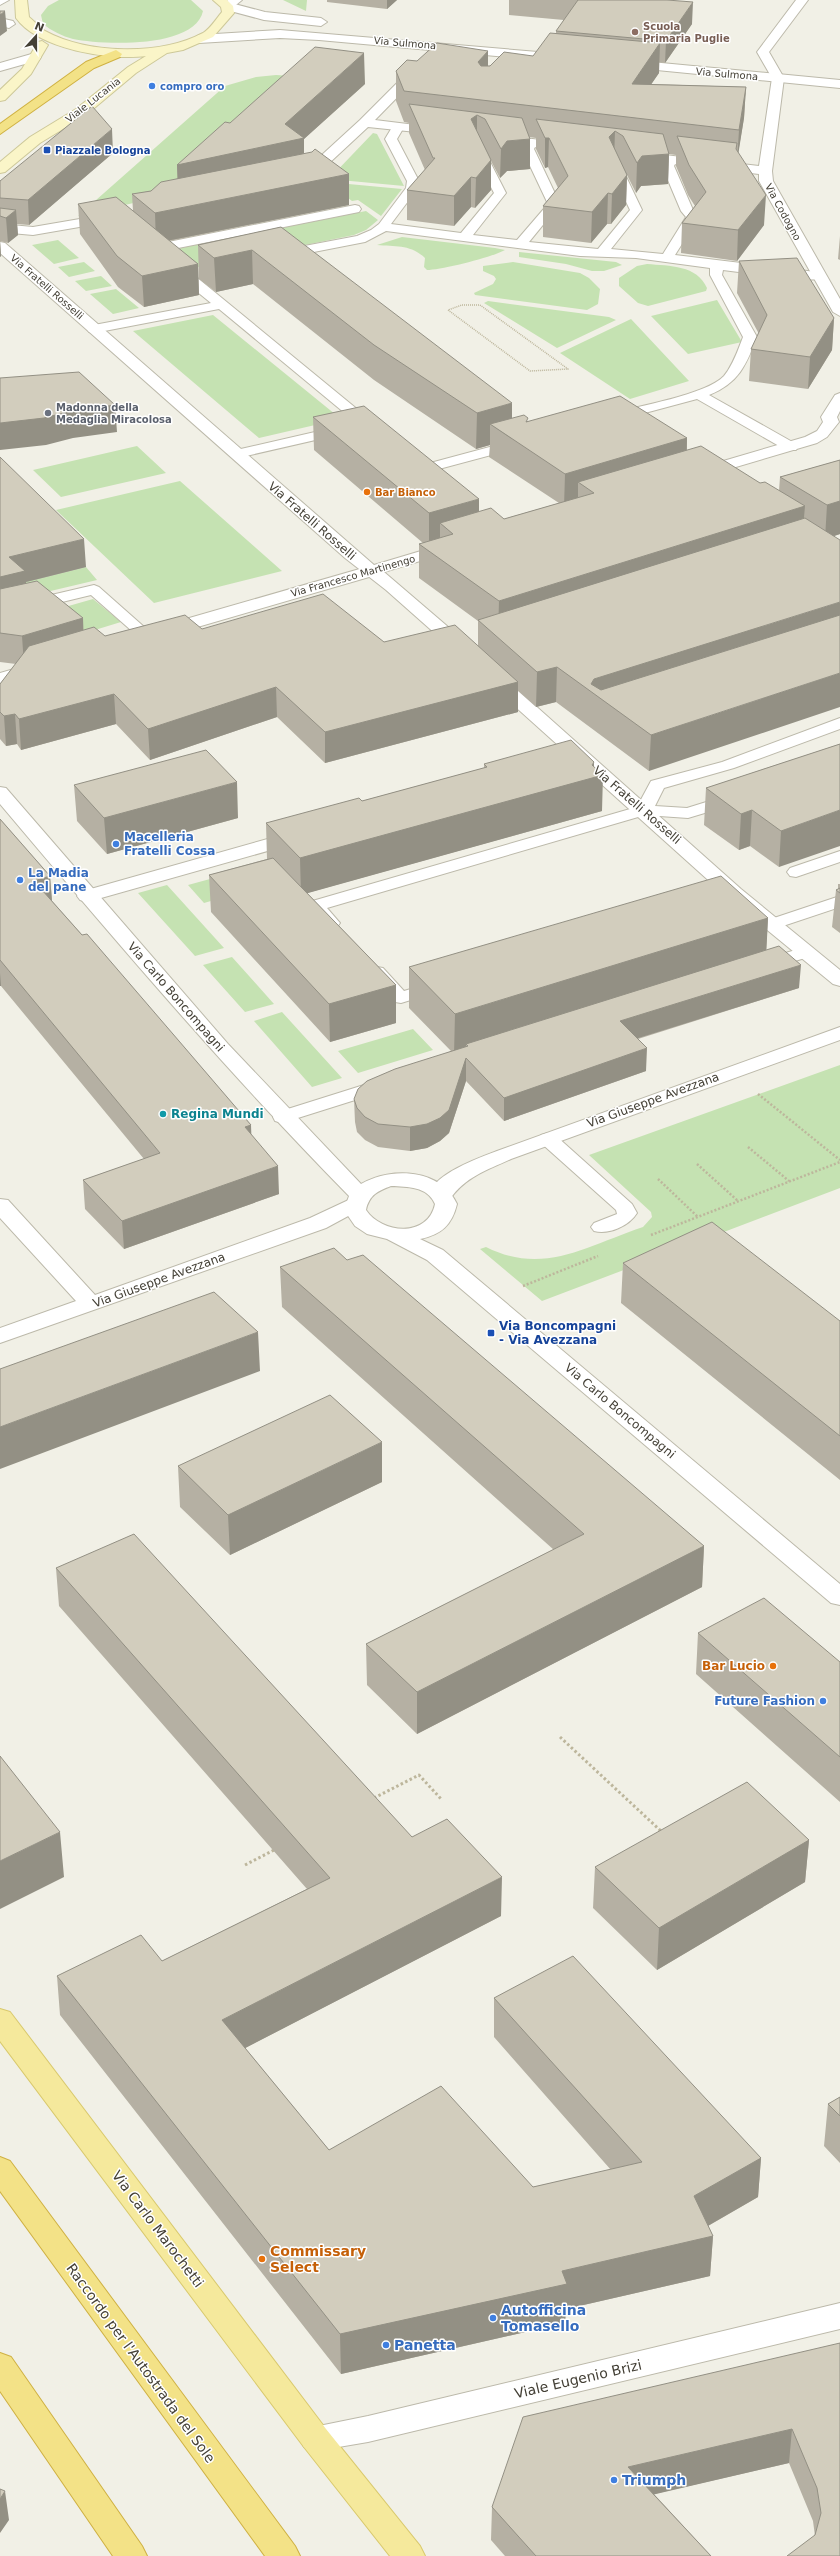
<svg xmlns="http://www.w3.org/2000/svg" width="840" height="2556" font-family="'DejaVu Sans',sans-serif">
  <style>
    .green { fill: #c5e2b2 }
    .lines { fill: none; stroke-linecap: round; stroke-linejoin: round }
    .service-casing { stroke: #bcb9aa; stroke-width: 2 }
    .minor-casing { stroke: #bcb9aa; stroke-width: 2 }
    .tertiary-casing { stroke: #bcb9aa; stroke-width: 2 }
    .secondary-casing { stroke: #cdc899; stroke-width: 2 }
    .primary-casing { stroke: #d9c96d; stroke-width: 2 }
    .trunk-casing { stroke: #cfb143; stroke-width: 2 }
    .path-far2 { stroke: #bdb69c; stroke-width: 1.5; stroke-dasharray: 1 1; stroke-linecap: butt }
    .path-far1 { stroke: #bdb69c; stroke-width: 2.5; stroke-dasharray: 2 2; stroke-linecap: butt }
    .path { stroke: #bdb69c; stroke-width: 3; stroke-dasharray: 2.5 2.5; stroke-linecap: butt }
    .service { fill: #fff; fill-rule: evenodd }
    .minor { fill: #fff; fill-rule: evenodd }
    .tertiary { fill: #fff; fill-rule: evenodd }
    .secondary { fill: #faf5c8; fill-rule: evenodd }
    .primary { fill: #f5e99c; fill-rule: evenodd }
    .trunk { fill: #f3e287; fill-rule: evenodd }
    .wall { fill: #b5b0a3 }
    .shaded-wall { fill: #939084 }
    .building { fill: #d2cdbd; stroke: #939084 }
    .education-dot { fill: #8d6e63; stroke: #fff; stroke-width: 1.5 }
    .shop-dot { fill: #3f7fe0; stroke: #fff; stroke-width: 1.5 }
    .transit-dot { fill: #1a4fb4; stroke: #fff; stroke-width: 1.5 }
    .worship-dot { fill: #6b7280; stroke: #fff; stroke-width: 1.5 }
    .food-dot { fill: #e8710a; stroke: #fff; stroke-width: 1.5 }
    .culture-dot { fill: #0f9aa8; stroke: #fff; stroke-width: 1.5 }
    .labels { text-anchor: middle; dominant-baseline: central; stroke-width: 3; stroke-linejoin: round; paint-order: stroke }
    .far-education-label { font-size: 10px; font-weight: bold; fill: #785e54; stroke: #fff; text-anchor: start }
    .far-street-label { font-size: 10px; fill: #444036; stroke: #fff }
    .far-shop-label { font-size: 10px; font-weight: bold; fill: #366cbe; stroke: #fff; text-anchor: start }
    .far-transit-label { font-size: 10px; font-weight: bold; fill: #164399; stroke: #fff; text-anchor: start }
    .far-worship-label { font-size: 10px; font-weight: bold; fill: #5b616d; stroke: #fff; text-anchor: start }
    .far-food-label { font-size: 10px; font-weight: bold; fill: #c56008; stroke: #fff; text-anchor: start }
    .street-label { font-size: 12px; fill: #444036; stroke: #fff }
    .shop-label { font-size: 12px; font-weight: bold; fill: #366cbe; stroke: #fff; text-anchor: start }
    .culture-label { font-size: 12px; font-weight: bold; fill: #0d838f; stroke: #fff; text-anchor: start }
    .transit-label { font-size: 12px; font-weight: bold; fill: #164399; stroke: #fff; text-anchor: start }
    .food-label { font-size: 12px; font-weight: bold; fill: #c56008; stroke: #fff; text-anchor: end }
    .near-street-label { font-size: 14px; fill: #444036; stroke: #fff }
    .near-food-label { font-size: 14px; font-weight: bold; fill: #c56008; stroke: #fff; text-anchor: start }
    .near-shop-label { font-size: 14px; font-weight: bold; fill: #366cbe; stroke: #fff; text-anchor: start }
  </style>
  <rect width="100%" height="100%" fill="#f1f0e6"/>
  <path class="green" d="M 59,0 L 191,0 L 203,11 C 195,49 102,45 73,39 C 62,36 52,31 43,24 L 41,15 L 48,6 Z
    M 283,0 L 307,0 L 306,11 Z
    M 276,75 L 291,76 L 159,197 L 78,216 L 225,86 L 256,77 Z
    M 373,133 L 377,134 L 404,186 L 329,179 Z
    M 327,182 L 402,189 L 381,216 L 358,200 L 352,201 Z
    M 366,211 L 378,220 L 366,230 L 354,235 L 193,268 L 171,250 Z
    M 402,237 L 495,248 L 505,250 C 493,257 441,270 427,270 L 424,267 L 425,258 C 410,244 396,247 377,245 Z
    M 58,240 L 79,258 L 54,264 L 32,245 Z
    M 519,252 L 616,262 L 622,265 L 604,271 L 592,271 L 566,264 L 519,257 Z
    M 84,262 L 95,271 L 69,277 L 58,267 Z
    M 513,262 L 580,273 L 589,278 L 600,289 L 598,304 L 587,310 L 475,295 L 474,293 L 493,284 L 496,279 L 494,276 L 483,271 L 483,266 Z
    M 647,264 C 670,266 697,265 707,288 L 706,291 L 648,306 L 638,303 L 619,286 L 619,278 L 637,266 Z
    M 101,276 L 112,286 L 86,291 L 75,281 Z
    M 116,289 L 139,308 L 113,314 L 90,294 Z
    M 717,300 L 742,342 L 688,354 L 651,316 Z
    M 488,301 L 609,317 L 616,320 L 557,348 L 484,303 Z
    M 213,315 L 341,419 L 259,438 L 133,331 Z
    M 631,319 L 689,381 L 630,399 L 560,353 Z
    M 137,446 L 166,473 L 61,497 L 33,470 Z
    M 180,481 L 282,571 L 154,603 L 56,510 Z
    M 86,567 L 97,580 L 0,603 L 0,588 Z
    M 93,599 L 121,622 L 72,637 L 44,613 Z
    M 254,867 L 270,884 L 204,903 L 188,885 Z
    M 167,885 L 224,948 L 195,956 L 138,893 Z
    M 232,957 L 274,1004 L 245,1012 L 203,965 Z
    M 282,1012 L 342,1078 L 312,1087 L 254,1021 Z
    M 413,1029 L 433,1050 L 358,1073 L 338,1051 Z
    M 840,1065 L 840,1188 L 542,1301 L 480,1249 L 486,1247 C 544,1276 586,1246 643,1227 L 652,1217 L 651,1212 L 589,1155 Z"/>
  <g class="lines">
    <defs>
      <path id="service" d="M 398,123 L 404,127 L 397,139 L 419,181 L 418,188 L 391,224 L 461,233 L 494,193 L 472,150 L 478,146 L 484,150 L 506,193 L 473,235 L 517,240 L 548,204 L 522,149 L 527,140 L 531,139 L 537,143 L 534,149 L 560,204 L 529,242 L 598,249 L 630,210 L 609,166 L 615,162 L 621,166 L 642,210 L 611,249 L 663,254 L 686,217 L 681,211 L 662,166 L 667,157 L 671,156 L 677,160 L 674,166 L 693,210 L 699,217 L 675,255 L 824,273 L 825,276 L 824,279 L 800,280 L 723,270 L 722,275 L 757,337 C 746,365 739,383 709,395 L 796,444 L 798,447 L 796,450 L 786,450 L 697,399 L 615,421 L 608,417 L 610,414 C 637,406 706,395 724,376 C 733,365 738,350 743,337 L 710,275 L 710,268 L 636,258 L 580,256 L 386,231 L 365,242 L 283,258 L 278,257 L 277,254 L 278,251 L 357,236 L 371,230 L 379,224 L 406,188 L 407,181 L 385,139 L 394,124 Z
        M 355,205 L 359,206 L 361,209 L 359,212 L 153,253 L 147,249 L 153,245 Z
        M 179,266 L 184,267 L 374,423 L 376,426 L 374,429 L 364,429 L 219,309 L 94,333 L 89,332 L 87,329 L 89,326 L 94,325 L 211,303 L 174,273 L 173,270 L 174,267 Z
        M 341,426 L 348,430 L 346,433 L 237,458 L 230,454 L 232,451 Z
        M 516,440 L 523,444 L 521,447 L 424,473 L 417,469 L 419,466 Z
        M 94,585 L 99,587 L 151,633 L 154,636 L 151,639 L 141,639 L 91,595 L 0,617 L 0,607 Z
        M 840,718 L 840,729 L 734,768 L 664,788 L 655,806 L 687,808 L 732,794 L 738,795 L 740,799 L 738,803 L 688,818 L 645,815 L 327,908 L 340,923 L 337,927 C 323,930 314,917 306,906 L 309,902 L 637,807 L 651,781 L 722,762 Z
        M 840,851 L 840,862 L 796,877 L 790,876 L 787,872 L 790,868 Z
        M 840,896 L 840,907 L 774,929 L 768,928 L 765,924 L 768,920 Z
        M 806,947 L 812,948 L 815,952 L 812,956 L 764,970 L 758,969 L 755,965 L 758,961 Z
        M 377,967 L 383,968 L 404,991 L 434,982 L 440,983 L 443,987 L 440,991 L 401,1003 L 395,1002 L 368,972 L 371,968 Z
        M 383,1079 L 390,1081 L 392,1085 L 390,1089 L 282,1123 L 275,1121 L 273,1117 L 275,1113 Z
        M 548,1133 L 555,1135 L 632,1204 L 637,1213 C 629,1226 609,1235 594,1231 L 591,1227 L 594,1223 L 617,1214 L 616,1210 L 541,1143 L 538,1139 L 541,1135 Z"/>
      <path id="minor" d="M 228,0 L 242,0 L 231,9 L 223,9 L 221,6 Z
        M 796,0 L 808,0 L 769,52 L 784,78 L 772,171 L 773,181 L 840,299 L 840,316 L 833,312 L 759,181 L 759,174 L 639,160 L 632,156 L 639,152 L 759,166 L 772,78 L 757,52 Z
        M 35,53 L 39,54 L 41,57 L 39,60 L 0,71 L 0,63 Z
        M 416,67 L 422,71 L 420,74 L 375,120 L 440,128 L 445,129 L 447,132 L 445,135 L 368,127 L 311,180 L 301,180 L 299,177 L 301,174 L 360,120 L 412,68 Z
        M 500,135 L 565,143 L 572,147 L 565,151 L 495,142 L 493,139 Z
        M 109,214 L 116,218 L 114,221 L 33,235 L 0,232 L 0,224 L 33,227 Z
        M 0,242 L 5,243 L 374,565 L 441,545 L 453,545 L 455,548 L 453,551 L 384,572 L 468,644 L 471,648 L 468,652 L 456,652 L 386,590 L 345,558 L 0,253 Z
        M 840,393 L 840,411 L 837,417 L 839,422 L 827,437 L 817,443 L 702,477 L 694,472 L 696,469 L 805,437 L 817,431 L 823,422 L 821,417 L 835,395 Z
        M 496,675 L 502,676 L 741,889 L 840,970 L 840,986 L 833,984 L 727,897 L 490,684 L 487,680 L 490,676 Z
        M 296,831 L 303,833 L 305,837 L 303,841 L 87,902 L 80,900 L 77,896 L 80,892 Z
        M 840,1027 L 840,1040 L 511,1159 C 487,1170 465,1177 450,1199 L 442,1200 L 434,1199 L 431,1194 C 431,1175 481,1157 497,1151 Z
        M 355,1197 L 363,1198 L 366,1203 L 363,1208 L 326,1228 L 0,1343 L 0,1328 L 76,1301 L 0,1218 L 0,1199 L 8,1200 L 95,1295 L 310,1218 Z
        M 840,2303 L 840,2329 L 368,2442 L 315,2451 L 304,2447 L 300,2438 L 304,2429 L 368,2416 Z"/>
      <path id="tertiary" d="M 0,0 L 9,0 L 0,5 Z
        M 227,2 L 265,12 L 321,18 L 327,22 L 321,26 L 264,20 L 223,9 L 221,6 Z
        M 0,18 L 13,21 L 15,24 L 9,28 L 0,26 Z
        M 280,30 L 562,54 L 568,58 L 562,62 L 319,40 L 280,38 L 199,43 L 193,39 L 199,35 Z
        M 630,60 L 840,80 L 840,88 L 626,67 L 624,64 L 626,61 Z
        M 370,566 L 376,567 L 378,571 L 376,575 L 170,635 L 158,635 L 155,631 L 158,627 Z
        M 35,663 L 41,664 L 44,668 L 41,672 L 0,683 L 0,673 Z
        M 0,787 L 6,788 L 228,1044 L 361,1184 C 392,1166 441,1169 457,1204 C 452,1225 441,1235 420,1239 L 443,1250 L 840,1584 L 840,1605 L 831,1603 L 427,1260 L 387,1239 L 367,1234 L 355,1226 L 344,1210 L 349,1196 C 226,1071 113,938 0,804 ZM 391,1186 C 408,1187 427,1186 435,1204 C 428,1238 382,1234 366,1210 C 369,1195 378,1191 391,1186 Z"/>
      <path id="secondary" d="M 15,0 L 27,0 L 29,17 C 34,21 39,27 45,31 C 87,54 160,56 203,33 C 210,29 216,19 222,12 L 221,7 L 213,0 L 227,0 L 233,6 L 234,13 L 213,37 L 183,50 L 167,53 L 136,73 L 86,115 L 40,143 L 5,172 L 0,173 L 0,162 L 30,137 L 76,109 L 128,67 L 146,56 C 110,61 38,49 16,18 Z
        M 42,41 L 48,45 L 31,74 L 5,100 L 0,101 L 0,90 L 22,69 L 38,42 Z"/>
      <path id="primary" d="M 0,2009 L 10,2012 L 326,2429 L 420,2546 L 425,2556 L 390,2556 L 304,2447 L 0,2041 Z"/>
      <path id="trunk" d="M 116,50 L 122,54 L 120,57 L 94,68 L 0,134 L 0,124 L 86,62 Z
        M 0,2157 L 10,2161 L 295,2546 L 300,2556 L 265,2556 L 0,2191 Z
        M 0,2353 L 11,2357 L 142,2546 L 147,2556 L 113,2556 L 0,2391 Z"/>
    </defs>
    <use href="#service" class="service-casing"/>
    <use href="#minor" class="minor-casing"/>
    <use href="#tertiary" class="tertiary-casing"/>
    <use href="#secondary" class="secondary-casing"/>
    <use href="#primary" class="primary-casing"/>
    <use href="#trunk" class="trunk-casing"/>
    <path class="path-far2" d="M 462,305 L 480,305 L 568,369 L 530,371 L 448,310 Z"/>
    <path class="path-far1" d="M 758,1094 L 840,1160
      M 748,1147 L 789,1181
      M 697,1164 L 738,1201
      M 658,1179 L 698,1217
      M 651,1235 L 840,1162
      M 523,1286 L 598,1256"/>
    <path class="path" d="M 560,1737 L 662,1832
      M 374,1798 L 419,1775 L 442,1800
      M 245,1865 L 276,1849"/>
    <use href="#service" class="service"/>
    <use href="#minor" class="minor"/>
    <use href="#tertiary" class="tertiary"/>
    <use href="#secondary" class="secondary"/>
    <use href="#primary" class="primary"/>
    <use href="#trunk" class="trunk"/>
  </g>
  <path class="wall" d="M 327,0 L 397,0 L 387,9 L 327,2 Z
    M 509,0 L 667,0 L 692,24 L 665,63 L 659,62 L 659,73 L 651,84 L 746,87 L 744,118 L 738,153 L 764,225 L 737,261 L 681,253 L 682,223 L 695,206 L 688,195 L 676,166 L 676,155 L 669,154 L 668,184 L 641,186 L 636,193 L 627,175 L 626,205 L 611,224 L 607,224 L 591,243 L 543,237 L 543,206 L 558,188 L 548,167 L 545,168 L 536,149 L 536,138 L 529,137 L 530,139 L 530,169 L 507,171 L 500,178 L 491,161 L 491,190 L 475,208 L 471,207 L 454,226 L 407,220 L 407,190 L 425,170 L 409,133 L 409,123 L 404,122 L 396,101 L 396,71 L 417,61 L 488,51 L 488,66 L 533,56 L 556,33 L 556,31 L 564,20 L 509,15 Z
    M 365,84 L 304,139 L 304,153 L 349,174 L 349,205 L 169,241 L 198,264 L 199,295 L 144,307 L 118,287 L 80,234 L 78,204 L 133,211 L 132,194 L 151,191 L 178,178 L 177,165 L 230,123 Z
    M 113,153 L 29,225 L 17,224 L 18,235 L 8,243 L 0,241 L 1,256 L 0,257 L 0,181 Z
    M 281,227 L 512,418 L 528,421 L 687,438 L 687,451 L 760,483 L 779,491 L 780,477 L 840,460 L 840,534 L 834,536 L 649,771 L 556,702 L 536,707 L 518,691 L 518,712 L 325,763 L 277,717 L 150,760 L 116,724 L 21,750 L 17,744 L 6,746 L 0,739 L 0,684 L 16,664 L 0,662 L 0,457 L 86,567 L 26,582 L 26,583 L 83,618 L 83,630 L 105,636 L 202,629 L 384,642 L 478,646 L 478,621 L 419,578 L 419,544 L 423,543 L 314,450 L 313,417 L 479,512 L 504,519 L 559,503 L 489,457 L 490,445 L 476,449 L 374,380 L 253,284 L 216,292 L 199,279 L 198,245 Z
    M 840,236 L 840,260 L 838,259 Z
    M 739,261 L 834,318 L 832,350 L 808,389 L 749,381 L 751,349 L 759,334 L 737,293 Z
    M 840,744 L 779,867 L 750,846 L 739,850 L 704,825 L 706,788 Z
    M 484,764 L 594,767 L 602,811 L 307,893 L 396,985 L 396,1023 L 330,1042 L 211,912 L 209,875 L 267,859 L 266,823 L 362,801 L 484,768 Z
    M 74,785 L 238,818 L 107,854 L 77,821 Z
    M 0,819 L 50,876 L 52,901 L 251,1125 L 251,1134 L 279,1194 L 124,1249 L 85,1209 L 83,1180 L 144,1159 L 1,986 L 0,986 Z
    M 838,884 L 840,884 L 840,933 L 832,927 L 836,890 L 838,889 Z
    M 768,918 L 766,950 L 799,988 L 638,1039 L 646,1071 L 504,1121 L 466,1081 L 449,1133 L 440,1141 L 427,1148 L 410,1151 L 378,1147 L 365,1140 L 357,1132 L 355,1122 L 354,1099 L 451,1051 L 409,1008 L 409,967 Z
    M 347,1260 L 704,1546 L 702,1587 L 417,1734 L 367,1685 L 366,1644 L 554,1550 L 282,1307 L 280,1267 Z
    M 623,1263 L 840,1321 L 840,1480 L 621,1303 Z
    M 178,1466 L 382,1482 L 230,1555 L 180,1507 Z
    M 56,1568 L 412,1837 L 501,1916 L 245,2048 L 329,2150 L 533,2187 L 611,2170 L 494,2037 L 494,1998 L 761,2158 L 758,2197 L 708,2226 L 713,2236 L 710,2276 L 566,2309 L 565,2323 L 341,2374 L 60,2015 L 57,1976 L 162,1961 L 307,1889 L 59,1606 Z
    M 698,1633 L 840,1662 L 840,1802 L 696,1674 Z
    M 809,1840 L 805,1882 L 657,1970 L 593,1908 L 595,1867 Z
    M 840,2097 L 840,2163 L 824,2146 L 828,2104 Z
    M 840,2343 L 840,2556 L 815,2536 L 813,2521 L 789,2463 L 654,2494 L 711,2556 L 505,2556 L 491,2540 L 492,2507 Z"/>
  <path class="shaded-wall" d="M 387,0 L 397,0 L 387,9 Z
    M 693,2 L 692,24 L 665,63 L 666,41 Z
    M 5,11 L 7,31 L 0,36 L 0,15 Z
    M 660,43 L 659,73 L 631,114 L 632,84 Z
    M 488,51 L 488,81 L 478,62 Z
    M 364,53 L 365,84 L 304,139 L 304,170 L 178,198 L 177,165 L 285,124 Z
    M 746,87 L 744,118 L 737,162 L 739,130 Z
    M 477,115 L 477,145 L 471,119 Z
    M 112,129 L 113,153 L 29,225 L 28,200 Z
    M 615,131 L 614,161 L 609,137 Z
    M 545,138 L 549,138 L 548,167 L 545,168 Z
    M 530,139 L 530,169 L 507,171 L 500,178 L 501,149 L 507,141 Z
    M 669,154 L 668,184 L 641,186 L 636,193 L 637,163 L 642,156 Z
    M 491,160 L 491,190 L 475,208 L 476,178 Z
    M 349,174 L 349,205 L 156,243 L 155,213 Z
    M 627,175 L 626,205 L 611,224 L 612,194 Z
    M 471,177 L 471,207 L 454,226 L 454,196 Z
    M 608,193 L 607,224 L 591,243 L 592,212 Z
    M 766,195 L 764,225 L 737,261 L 738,230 Z
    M 16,210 L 18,235 L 8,243 L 6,218 Z
    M 0,240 L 1,256 L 0,257 Z
    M 252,250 L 253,284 L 216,292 L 214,258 Z
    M 198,264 L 199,295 L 144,307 L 142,276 Z
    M 834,318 L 832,350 L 808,389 L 810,357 Z
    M 512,403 L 512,439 L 490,424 L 490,445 L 476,449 L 477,413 Z
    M 115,405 L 117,432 L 73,438 L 46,445 L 0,450 L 0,423 L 71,411 Z
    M 687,438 L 686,471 L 578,482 L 578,503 L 564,507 L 565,474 Z
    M 479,499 L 479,532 L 453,534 L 440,523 L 440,544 L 429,547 L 429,513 Z
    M 840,501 L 840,534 L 825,539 L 827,505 Z
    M 805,506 L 802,540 L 498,635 L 499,601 Z
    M 84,539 L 86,567 L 26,582 L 27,599 L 0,606 L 0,577 L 9,557 Z
    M 840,602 L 840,636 L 614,708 L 591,684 L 594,679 Z
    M 83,618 L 84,647 L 24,665 L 22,636 Z
    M 557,667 L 556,702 L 536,707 L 537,672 Z
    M 840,673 L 840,707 L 649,771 L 651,735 Z
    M 518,682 L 518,712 L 325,763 L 325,732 Z
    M 276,687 L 277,717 L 150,760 L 148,729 Z
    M 114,694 L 116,724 L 21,750 L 19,719 Z
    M 15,714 L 17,744 L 6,746 L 4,716 Z
    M 594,762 L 594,777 L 603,775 L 602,811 L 301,895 L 300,858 L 592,765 Z
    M 237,782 L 238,818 L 107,854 L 104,818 Z
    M 752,810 L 750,846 L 739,850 L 741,814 Z
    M 840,810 L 840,846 L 779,867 L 781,831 Z
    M 50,876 L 52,902 L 34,881 Z
    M 768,918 L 766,958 L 468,1046 L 466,1044 L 466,1052 L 454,1055 L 455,1014 Z
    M 801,965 L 799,988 L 619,1044 L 620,1021 Z
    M 0,973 L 1,986 L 0,986 Z
    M 396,985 L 396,1023 L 330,1042 L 329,1004 Z
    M 647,1048 L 646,1071 L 504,1121 L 504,1098 Z
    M 466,1058 L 466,1081 L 449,1133 L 440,1141 L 427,1148 L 410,1151 L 410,1127 Z
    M 251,1125 L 252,1153 L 245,1127 Z
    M 278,1166 L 279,1194 L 124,1249 L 122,1221 Z
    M 258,1332 L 260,1371 L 0,1469 L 0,1427 Z
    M 382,1442 L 382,1482 L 230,1555 L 228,1515 Z
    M 704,1546 L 702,1587 L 417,1734 L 417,1692 Z
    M 60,1832 L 64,1877 L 0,1909 L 0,1861 Z
    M 809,1840 L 805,1882 L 657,1970 L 659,1928 Z
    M 502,1877 L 501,1916 L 224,2059 L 222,2020 Z
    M 761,2158 L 758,2197 L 692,2235 L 694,2196 Z
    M 713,2236 L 710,2276 L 566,2309 L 565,2323 L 341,2374 L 340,2334 L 562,2271 Z
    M 792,2429 L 789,2463 L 626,2501 L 628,2467 Z
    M 5,2491 L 9,2520 L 0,2533 L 0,2499 Z"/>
  <path class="building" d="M 578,0 L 667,0 L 693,2 L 666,41 L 556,31 Z
    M 0,11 L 5,11 L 0,15 Z
    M 550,33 L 660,43 L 632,84 L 746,87 L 739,130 L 404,91 L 396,71 L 407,60 L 417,61 L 437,43 L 488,51 L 478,62 L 481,66 L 490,66 L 504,52 L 533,56 Z
    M 315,47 L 364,53 L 285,124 L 304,138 L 177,165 L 225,122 L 230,123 Z
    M 409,104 L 522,118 L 530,139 L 507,141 L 501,149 L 485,119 L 477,115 L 471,119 L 491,160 L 476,178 L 471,177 L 454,196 L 407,190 L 435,158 L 433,158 Z
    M 92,106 L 112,129 L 28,200 L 0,198 L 0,181 Z
    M 536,119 L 663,134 L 669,154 L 642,156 L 637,163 L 623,136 L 615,131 L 609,137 L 627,175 L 612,194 L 608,193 L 592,212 L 543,206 L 568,176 L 549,138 L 545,138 Z
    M 677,136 L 737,143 L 736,149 L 766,195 L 738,230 L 682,223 L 706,192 L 689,165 Z
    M 315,149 L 349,174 L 155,213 L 132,194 L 151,191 L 161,182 L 312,152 Z
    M 116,197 L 198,264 L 142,276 L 117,256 L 78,204 Z
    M 0,208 L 16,210 L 6,218 L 0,216 Z
    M 281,227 L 512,403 L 477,413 L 374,345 L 252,250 L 214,258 L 198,245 Z
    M 797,258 L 834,318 L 810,357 L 751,349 L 767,315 L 739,261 Z
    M 79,372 L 115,405 L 71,411 L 44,418 L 0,423 L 0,378 Z
    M 620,396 L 687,438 L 565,474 L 490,424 L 524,415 L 528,418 L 526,422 Z
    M 364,406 L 479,499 L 429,513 L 313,417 Z
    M 701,446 L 760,483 L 765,482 L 805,506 L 499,601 L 419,544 L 453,534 L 440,523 L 491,508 L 504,519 L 594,493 L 578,482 Z
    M 0,457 L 84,539 L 9,557 L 25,571 L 0,577 Z
    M 840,460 L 840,501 L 827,505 L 780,477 Z
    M 805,518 L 840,540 L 840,602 L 594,679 L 591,684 L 601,690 L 840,615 L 840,673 L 651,735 L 557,667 L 537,672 L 478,620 Z
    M 37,581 L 83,618 L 22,636 L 0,633 L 0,589 Z
    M 323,594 L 384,642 L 455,625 L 518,682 L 325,732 L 276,687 L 148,729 L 114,694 L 19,719 L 15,714 L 4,716 L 0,712 L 0,684 L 29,646 L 94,627 L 105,636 L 185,615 L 202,629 Z
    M 571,740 L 594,762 L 592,765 L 603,775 L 300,858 L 266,823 L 359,798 L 362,801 L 487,767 L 484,764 Z
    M 840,744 L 840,810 L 781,831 L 752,810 L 741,814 L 706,788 Z
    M 206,750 L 237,782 L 104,818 L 74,785 Z
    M 0,819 L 50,876 L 34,881 L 82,935 L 87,934 L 179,1041 L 251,1125 L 245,1127 L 278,1166 L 122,1221 L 83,1180 L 160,1153 L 0,960 Z
    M 273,858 L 396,985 L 329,1004 L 209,875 Z
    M 721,876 L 768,918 L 455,1014 L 409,967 Z
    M 840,888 L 840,893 L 836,890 Z
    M 779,946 L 801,965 L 620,1021 L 647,1048 L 504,1098 L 466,1058 L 449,1110 L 440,1118 L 427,1124 L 410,1127 L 378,1124 L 365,1117 L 357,1108 L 354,1099 L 358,1089 L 367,1081 L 395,1069 L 468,1046 L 466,1044 Z
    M 712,1222 L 840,1321 L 840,1436 L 623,1263 Z
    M 334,1248 L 347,1260 L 363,1255 L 704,1546 L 417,1692 L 366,1644 L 584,1534 L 280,1267 Z
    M 214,1292 L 258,1332 L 0,1427 L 0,1369 Z
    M 330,1395 L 382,1442 L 228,1515 L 178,1466 Z
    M 134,1534 L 412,1837 L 447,1819 L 502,1877 L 222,2020 L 329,2150 L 441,2086 L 533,2187 L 642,2162 L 494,1998 L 573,1956 L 761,2158 L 694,2196 L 713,2236 L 562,2271 L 567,2284 L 340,2334 L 57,1976 L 141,1935 L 162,1961 L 330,1878 L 56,1568 Z
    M 764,1598 L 840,1662 L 840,1757 L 698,1633 Z
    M 0,1756 L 60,1832 L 0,1861 Z
    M 747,1782 L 809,1840 L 659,1928 L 595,1867 Z
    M 840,2097 L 840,2116 L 828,2104 Z
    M 840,2343 L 840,2556 L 787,2556 L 815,2535 L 821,2513 L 817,2488 L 792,2429 L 628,2467 L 711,2556 L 536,2556 L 492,2507 L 523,2417 Z
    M 0,2489 L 5,2491 L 0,2499 Z"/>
  <circle class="education-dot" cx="635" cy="32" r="4"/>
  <g class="shop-dot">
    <circle cx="152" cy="86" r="4"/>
    <circle cx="116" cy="844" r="4"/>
    <circle cx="20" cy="880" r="4"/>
    <circle cx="823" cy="1701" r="4"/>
    <circle cx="493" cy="2318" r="4"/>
    <circle cx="386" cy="2345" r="4"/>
    <circle cx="614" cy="2480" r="4"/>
  </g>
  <g class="transit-dot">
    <rect x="43" y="146" width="8" height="8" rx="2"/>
    <rect x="487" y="1329" width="8" height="8" rx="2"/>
  </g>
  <circle class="worship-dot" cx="48" cy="413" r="4"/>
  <g class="food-dot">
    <circle cx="367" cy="492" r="4"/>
    <circle cx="773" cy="1666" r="4"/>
    <circle cx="262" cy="2259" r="4"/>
  </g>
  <circle class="culture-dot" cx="163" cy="1114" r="4"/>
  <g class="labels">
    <g class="far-education-label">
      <text x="643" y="26">Scuola<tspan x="643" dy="12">Primaria Puglie</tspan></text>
    </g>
    <g class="far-street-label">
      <text transform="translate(405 43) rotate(5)">Via Sulmona</text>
      <text transform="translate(727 74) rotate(5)">Via Sulmona</text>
      <text transform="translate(93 100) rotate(-38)">Viale Lucania</text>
      <text transform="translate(783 212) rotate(61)">Via Codogno</text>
      <text transform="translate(47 287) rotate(41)">Via Fratelli Rosselli</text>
      <text transform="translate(353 576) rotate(-16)">Via Francesco Martinengo</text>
    </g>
    <g class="far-shop-label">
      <text x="160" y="86">compro oro</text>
    </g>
    <g class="far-transit-label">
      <text x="55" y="150">Piazzale Bologna</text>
    </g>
    <g class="far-worship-label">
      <text x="56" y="407">Madonna della<tspan x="56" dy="12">Medaglia Miracolosa</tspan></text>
    </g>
    <g class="far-food-label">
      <text x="375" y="492">Bar Bianco</text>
    </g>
    <g class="street-label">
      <text transform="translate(312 521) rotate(41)">Via Fratelli Rosselli</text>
      <text transform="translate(637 805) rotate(41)">Via Fratelli Rosselli</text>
      <text transform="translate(176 997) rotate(49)">Via Carlo Boncompagni</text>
      <text transform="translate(653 1100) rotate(-20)">Via Giuseppe Avezzana</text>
      <text transform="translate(159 1280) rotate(-20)">Via Giuseppe Avezzana</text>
      <text transform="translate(620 1411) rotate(40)">Via Carlo Boncompagni</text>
    </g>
    <g class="shop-label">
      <text x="124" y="837">Macelleria<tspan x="124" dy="14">Fratelli Cossa</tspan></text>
      <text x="28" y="873">La Madia<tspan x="28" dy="14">del pane</tspan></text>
      <text x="815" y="1701" text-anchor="end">Future Fashion</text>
    </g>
    <g class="culture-label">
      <text x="171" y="1114">Regina Mundi</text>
    </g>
    <g class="transit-label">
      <text x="499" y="1326">Via Boncompagni<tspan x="499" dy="14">- Via Avezzana</tspan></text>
    </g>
    <g class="food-label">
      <text x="765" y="1666">Bar Lucio</text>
    </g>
    <g class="near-street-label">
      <text transform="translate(158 2229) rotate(53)">Via Carlo Marochetti</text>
      <text transform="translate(141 2363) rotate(54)">Raccordo per l'Autostrada del Sole</text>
      <text transform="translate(578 2379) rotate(-13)">Viale Eugenio Brizi</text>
    </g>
    <g class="near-food-label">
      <text x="270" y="2251">Commissary<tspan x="270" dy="16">Select</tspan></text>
    </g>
    <g class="near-shop-label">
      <text x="501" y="2310">Autofficina<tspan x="501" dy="16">Tomasello</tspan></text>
      <text x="394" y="2345">Panetta</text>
      <text x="622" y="2480">Triumph</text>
    </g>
  </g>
  <g transform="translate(36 36) rotate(21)" stroke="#ffffff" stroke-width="3" paint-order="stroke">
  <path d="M0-3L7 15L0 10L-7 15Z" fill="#444036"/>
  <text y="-6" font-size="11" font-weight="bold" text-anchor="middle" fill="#444036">N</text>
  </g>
</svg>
